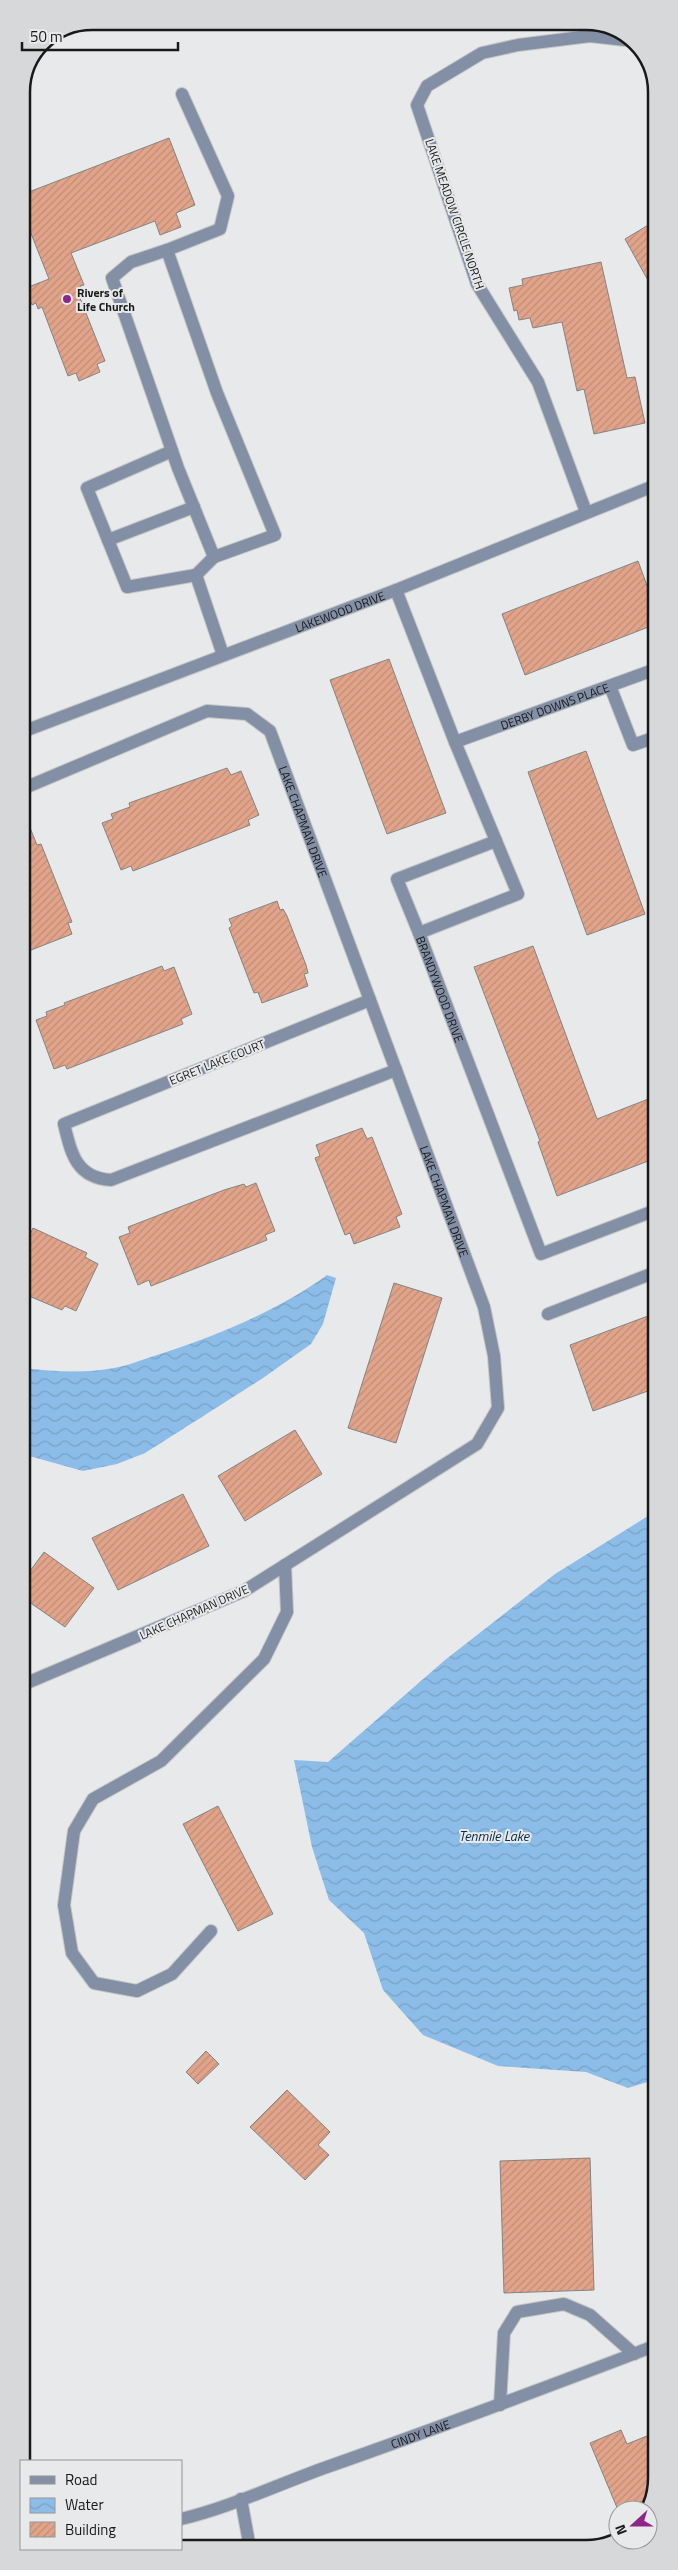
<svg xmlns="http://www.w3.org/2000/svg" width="678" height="2570" font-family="'Titillium Web',sans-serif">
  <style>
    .water { fill: url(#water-waves) }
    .building { fill: url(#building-hatch); stroke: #848382 }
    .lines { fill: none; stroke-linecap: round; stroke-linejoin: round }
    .minor-casing { stroke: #c3c4c5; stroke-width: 14 }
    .minor { stroke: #838fa5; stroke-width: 12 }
    .poi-dot { fill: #8f2589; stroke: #e8e9ea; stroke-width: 2 }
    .labels { text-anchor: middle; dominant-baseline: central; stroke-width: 4; stroke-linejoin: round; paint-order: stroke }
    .street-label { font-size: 12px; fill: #19191a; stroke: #e8e9ea }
    .poi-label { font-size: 12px; font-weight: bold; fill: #19191a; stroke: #e8e9ea; text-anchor: start }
    .water-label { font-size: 14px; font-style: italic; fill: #072e4b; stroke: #e8e9ea }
    .rim { fill: none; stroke: #19191a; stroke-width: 2.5 }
  </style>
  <defs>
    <pattern id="water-waves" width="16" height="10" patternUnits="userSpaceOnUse" patternTransform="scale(1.25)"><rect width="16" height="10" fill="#8cbde8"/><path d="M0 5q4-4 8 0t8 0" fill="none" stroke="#78a2c6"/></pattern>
    <pattern id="building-hatch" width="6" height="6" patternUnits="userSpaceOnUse" patternTransform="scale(1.25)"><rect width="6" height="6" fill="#e1a48a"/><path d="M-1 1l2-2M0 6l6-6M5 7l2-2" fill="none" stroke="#c08d76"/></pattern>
  </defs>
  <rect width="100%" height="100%" fill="#e8e9ea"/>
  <path class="water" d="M 327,1275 L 336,1278 L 323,1324 L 311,1344 L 263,1378 L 145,1453 L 117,1464 L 83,1471 L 22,1454 L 22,1368 C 52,1371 83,1374 114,1368 C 127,1366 141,1360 154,1356 C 211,1338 278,1311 327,1275 Z
    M 656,1511 L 657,2079 L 628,2088 L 586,2072 L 498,2066 L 423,2035 L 383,1990 L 364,1933 L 329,1900 L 312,1847 L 294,1760 L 328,1762 L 445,1660 L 555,1574 Z"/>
  <path class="building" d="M 169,138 L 195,205 L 176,213 L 181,227 L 160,235 L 155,221 L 71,253 L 84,285 L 80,286 L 82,292 L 78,293 L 105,361 L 97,364 L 100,372 L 79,381 L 76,373 L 68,376 L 42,307 L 38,309 L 36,303 L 32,305 L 26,288 L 49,279 L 21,208 L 21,195 Z
    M 655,221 L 655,293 L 625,239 Z
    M 601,262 L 627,378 L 635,377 L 645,423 L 594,434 L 584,389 L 577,391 L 562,322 L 533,328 L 530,318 L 519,320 L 517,310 L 514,311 L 509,288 L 523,285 L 522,279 Z
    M 638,561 L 656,610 L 656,624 L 525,675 L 502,614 Z
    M 389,659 L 446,813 L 387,834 L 330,680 Z
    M 586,751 L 645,914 L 587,935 L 528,772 Z
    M 227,768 L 231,775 L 241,771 L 259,815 L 248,820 L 250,825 L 133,871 L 131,866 L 121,870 L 102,823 L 113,819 L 111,814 L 130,807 L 129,803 Z
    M 22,808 L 37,845 L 41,844 L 72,922 L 68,923 L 72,934 L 26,952 L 22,942 Z
    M 277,901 L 280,910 L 283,909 L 287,916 L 306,965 L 308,973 L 304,974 L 308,986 L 262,1003 L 258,992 L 254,993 L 229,928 L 232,926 L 229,919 Z
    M 533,946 L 597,1119 L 656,1096 L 656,1158 L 557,1196 L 538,1142 L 540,1141 L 474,967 Z
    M 162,966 L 164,971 L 174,967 L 192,1014 L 181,1019 L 183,1024 L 67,1069 L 65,1065 L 54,1069 L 36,1020 L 47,1016 L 46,1012 L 65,1005 L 64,1003 Z
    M 362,1128 L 367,1139 L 372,1137 L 402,1214 L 396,1217 L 400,1227 L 354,1244 L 350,1233 L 345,1235 L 315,1158 L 320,1156 L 316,1145 Z
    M 256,1183 L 275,1231 L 265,1235 L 267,1240 L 151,1286 L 149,1280 L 138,1285 L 119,1237 L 130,1233 L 128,1227 L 224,1190 L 244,1184 L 246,1187 Z
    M 33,1228 L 87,1253 L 85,1257 L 98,1264 L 76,1311 L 65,1306 L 62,1310 L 22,1293 L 22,1251 Z
    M 394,1283 L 442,1298 L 396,1443 L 348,1428 Z
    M 656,1313 L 656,1388 L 593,1411 L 570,1345 Z
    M 295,1430 L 322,1474 L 245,1521 L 218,1476 Z
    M 183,1494 L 209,1546 L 118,1590 L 92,1538 Z
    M 44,1552 L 94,1588 L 65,1627 L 22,1597 L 22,1582 Z
    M 218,1806 L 273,1914 L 238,1931 L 183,1824 Z
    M 206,2051 L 219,2064 L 198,2084 L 186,2072 Z
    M 287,2090 L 330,2132 L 318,2145 L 329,2155 L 305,2180 L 250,2127 Z
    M 590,2158 L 594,2290 L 504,2293 L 500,2161 Z
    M 621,2430 L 627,2444 L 657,2432 L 657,2478 L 645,2510 L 618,2510 L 590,2443 Z"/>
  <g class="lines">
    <defs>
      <g id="minor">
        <path d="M 182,94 L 228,196 L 220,229 L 167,250 L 217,393 L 275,535 L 214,557 L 196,575 L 223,655"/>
        <path d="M 167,250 L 131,262 L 112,278 L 178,468 L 214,557"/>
        <path d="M 172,451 L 87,488 L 127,587 L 196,575"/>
        <path d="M 586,512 L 538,382 L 477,284 L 417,105 L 427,86 L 482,53 L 518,45 L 590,36 L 634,41"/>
        <path d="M 108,540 L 194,507"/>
        <path id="s1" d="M 396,590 L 455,742 L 518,894 L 419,933 L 541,1254 L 656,1210"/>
        <path d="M 610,686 L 633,745 L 656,737"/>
        <path id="s2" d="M 22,732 L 396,590 L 656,485"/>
        <path id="s3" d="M 455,742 L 656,669"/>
        <path id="s4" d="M 22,789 L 207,711 L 247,714 L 270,731 L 484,1307 L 494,1356 L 498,1408 L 477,1444 L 244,1591 L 22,1685"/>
        <path d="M 419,933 L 397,879 L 496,841"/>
        <path d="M 370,1000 L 64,1124 C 71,1153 76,1178 111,1180 L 396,1070"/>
        <path d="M 548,1314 L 656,1272"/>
        <path d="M 211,1931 L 172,1974 L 137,1991 L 94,1983 L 72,1953 L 64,1905 L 74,1831 L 93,1799 L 161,1761 L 264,1659 L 287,1612 L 285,1565"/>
        <path d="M 500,2405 L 504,2333 L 517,2312 L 564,2304 L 590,2315 L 634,2354"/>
        <path d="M 241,2499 L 250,2548"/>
        <path id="s5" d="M 181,2519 C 231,2507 279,2484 327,2467 C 438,2428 547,2387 657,2345"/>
      </g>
    </defs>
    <use href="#minor" class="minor-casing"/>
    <use href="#minor" class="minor"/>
  </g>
  <circle class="poi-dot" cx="67" cy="299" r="5"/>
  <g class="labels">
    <g class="street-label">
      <text transform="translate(455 214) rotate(71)">LAKE MEADOW CIRCLE NORTH</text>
      <text stroke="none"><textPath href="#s2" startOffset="340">LAKEWOOD DRIVE</textPath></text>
      <text stroke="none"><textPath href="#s3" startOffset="106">DERBY DOWNS PLACE</textPath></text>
      <text stroke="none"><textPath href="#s4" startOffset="366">LAKE CHAPMAN DRIVE</textPath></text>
      <text stroke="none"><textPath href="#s1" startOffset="494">BRANDYWOOD DRIVE</textPath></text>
      <text transform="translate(217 1062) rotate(-22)">EGRET LAKE COURT</text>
      <text stroke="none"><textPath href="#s4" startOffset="771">LAKE CHAPMAN DRIVE</textPath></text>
      <text transform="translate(194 1612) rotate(-24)">LAKE CHAPMAN DRIVE</text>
      <text stroke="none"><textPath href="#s5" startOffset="254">CINDY LANE</textPath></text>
    </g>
    <g class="poi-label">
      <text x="77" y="292">Rivers of<tspan x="77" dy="14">Life Church</tspan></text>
    </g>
    <g class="water-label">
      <text x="494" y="1835">Tenmile Lake</text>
    </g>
  </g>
  <path d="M0 0H678V2570H0ZM92 30H586A62 62 0 0 1 648 92V2478A62 62 0 0 1 586 2540H92A62 62 0 0 1 30 2478V92A62 62 0 0 1 92 30Z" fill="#d7d8d9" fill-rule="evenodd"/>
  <path class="rim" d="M92 30H586A62 62 0 0 1 648 92V2478A62 62 0 0 1 586 2540H92A62 62 0 0 1 30 2478V92A62 62 0 0 1 92 30Z"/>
  <rect x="20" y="2460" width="162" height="90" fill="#e8e9ea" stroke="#959697"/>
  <rect x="30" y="2476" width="25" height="8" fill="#838fa5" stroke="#959697"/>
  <text x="65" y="2485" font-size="15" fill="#19191a">Road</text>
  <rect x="30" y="2498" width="25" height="15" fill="url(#water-waves)" stroke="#959697"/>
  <text x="65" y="2510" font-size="15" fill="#19191a">Water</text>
  <rect x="30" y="2522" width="25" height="15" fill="url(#building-hatch)" stroke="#959697"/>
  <text x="65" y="2535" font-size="15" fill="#19191a">Building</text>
  <g transform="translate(633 2525) rotate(249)"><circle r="24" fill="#e8e9ea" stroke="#959697"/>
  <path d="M0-4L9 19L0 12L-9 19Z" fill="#8f2589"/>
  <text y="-8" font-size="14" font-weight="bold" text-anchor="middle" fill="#19191a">N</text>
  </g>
  <path d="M22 42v8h156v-8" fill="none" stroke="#19191a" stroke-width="2.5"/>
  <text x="30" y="42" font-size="15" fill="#19191a" stroke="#e8e9ea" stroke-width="4" paint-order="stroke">50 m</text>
</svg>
